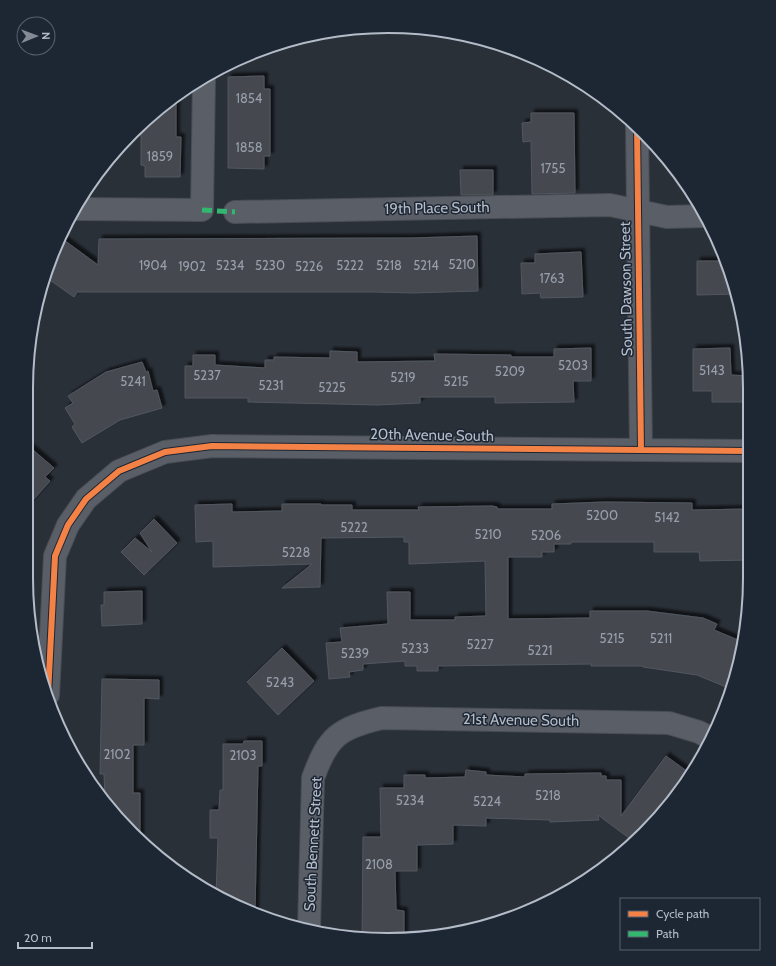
<svg xmlns="http://www.w3.org/2000/svg" width="776" height="966" font-family="Cabin,sans-serif">
  <style>
    .building { fill: #444950; stroke: #52575f; filter: url(#shadow) }
    .lines { fill: none; stroke-linecap: round; stroke-linejoin: round }
    .minor-casing { stroke: #484c53; stroke-width: 24 }
    .minor { stroke: #5a5e66; stroke-width: 22 }
    .quiet { stroke: #33b770; stroke-width: 5; stroke-dasharray: 10 5; stroke-linecap: butt }
    .cycleway-casing { stroke: #1d2633; stroke-width: 8 }
    .cycleway { stroke: #f48246; stroke-width: 6 }
    .labels { text-anchor: middle; dominant-baseline: central; stroke-width: 3; stroke-linejoin: round; paint-order: stroke }
    .number-label { font-size: 13px; fill: #989fab }
    .street-label { font-size: 15px; fill: #b4bcc9; stroke: #1d2633 }
    .rim { fill: none; stroke: #b4bcc9; stroke-width: 2 }
  </style>
  <defs>
    <filter id="shadow"><feDropShadow dx="3.5" dy="-3.5" stdDeviation="1" flood-color="#0009"/></filter>
  </defs>
  <rect width="100%" height="100%" fill="#2a3038"/>
  <path class="building" d="M 264,76 L 264,89 L 270,89 L 270,156 L 264,156 L 264,169 L 228,168 L 228,77 Z
    M 176,95 L 176,137 L 181,137 L 180,177 L 145,177 L 145,166 L 141,165 L 141,125 L 168,101 Z
    M 531,113 L 574,113 L 575,193 L 532,194 L 531,141 L 523,142 L 522,123 L 531,122 Z
    M 460,170 L 493,170 L 493,195 L 461,195 Z
    M 477,236 L 478,291 L 413,293 L 374,292 L 77,292 L 74,297 L 47,278 L 52,257 L 64,240 L 98,265 L 99,239 L 411,238 Z
    M 581,252 L 583,297 L 541,298 L 540,293 L 522,294 L 521,263 L 535,263 L 535,254 Z
    M 697,261 L 725,261 L 738,294 L 697,295 Z
    M 591,348 L 591,381 L 573,381 L 574,402 L 495,403 L 495,397 L 420,397 L 420,403 L 378,405 L 248,402 L 248,398 L 185,398 L 185,366 L 193,366 L 193,355 L 215,355 L 215,365 L 265,368 L 265,360 L 274,360 L 274,357 L 330,358 L 330,351 L 357,352 L 357,362 L 435,361 L 434,354 L 511,355 L 511,357 L 554,357 L 554,349 Z
    M 730,348 L 731,375 L 749,376 L 749,402 L 712,402 L 712,391 L 693,391 L 693,349 Z
    M 142,362 L 146,372 L 148,371 L 153,391 L 157,390 L 162,408 L 120,420 L 82,443 L 72,427 L 75,424 L 65,408 L 73,403 L 68,396 L 106,372 Z
    M 26,444 L 54,468 L 45,477 L 50,481 L 26,508 Z
    M 605,502 L 692,503 L 692,510 L 749,509 L 749,560 L 700,561 L 699,552 L 654,552 L 654,542 L 571,542 L 571,544 L 554,544 L 554,552 L 542,552 L 542,557 L 508,557 L 508,619 L 590,618 L 590,611 L 647,611 L 703,618 L 717,624 L 714,630 L 738,640 L 736,649 L 741,651 L 738,671 L 731,689 L 697,675 L 643,667 L 643,666 L 591,666 L 591,664 L 438,666 L 438,671 L 417,671 L 417,666 L 405,666 L 405,661 L 363,664 L 363,670 L 349,672 L 350,677 L 329,679 L 326,643 L 342,642 L 340,628 L 388,624 L 387,592 L 410,592 L 410,620 L 455,620 L 455,617 L 486,616 L 485,561 L 409,564 L 409,542 L 404,542 L 404,537 L 321,538 L 320,587 L 282,588 L 312,564 L 213,567 L 213,541 L 196,542 L 195,505 L 232,504 L 232,512 L 282,511 L 282,504 L 321,504 L 321,505 L 352,505 L 352,510 L 419,510 L 418,507 L 492,506 L 497,507 L 497,509 L 552,509 L 552,504 Z
    M 154,519 L 177,543 L 144,575 L 121,552 L 135,538 L 152,552 L 140,533 Z
    M 142,591 L 142,624 L 102,626 L 101,605 L 104,605 L 104,592 Z
    M 282,648 L 314,681 L 278,715 L 247,682 Z
    M 102,679 L 159,680 L 159,699 L 144,698 L 144,745 L 133,745 L 133,793 L 140,793 L 140,840 L 132,834 L 105,798 L 104,774 L 100,774 Z
    M 244,741 L 262,741 L 262,766 L 258,766 L 255,913 L 216,896 L 218,838 L 210,838 L 210,810 L 219,810 L 220,790 L 223,790 L 223,744 L 243,744 Z
    M 666,756 L 688,772 L 675,789 L 679,792 L 675,799 L 633,841 L 598,815 L 599,820 L 550,822 L 550,820 L 486,818 L 486,826 L 453,825 L 453,844 L 417,845 L 417,871 L 395,871 L 396,910 L 404,911 L 404,937 L 362,939 L 363,837 L 381,837 L 380,788 L 404,788 L 404,775 L 425,775 L 425,778 L 465,777 L 466,770 L 486,772 L 486,775 L 525,777 L 525,774 L 601,773 L 601,776 L 606,776 L 606,780 L 621,780 L 621,816 Z"/>
  <g class="lines">
    <defs>
      <path id="minor" d="M 637,127 L 641,450
        M 78,209 L 202,210 L 204,78
        M 235,212 L 610,205 L 667,217 L 706,216
        M 48,695 L 55,556 L 68,525 L 86,499 L 119,471 L 165,452 L 212,446 L 749,451
        M 309,928 L 313,778 C 328,736 339,728 382,718 L 669,723 L 699,732 L 712,739"/>
    </defs>
    <use href="#minor" class="minor-casing"/>
    <use href="#minor" class="minor"/>
    <path class="quiet" d="M 202,210 L 235,212"/>
    <defs>
      <path id="cycleway" d="M 637,127 L 641,450
        M 48,695 L 55,556 L 68,525 L 86,499 L 119,471 L 165,452 L 212,446 L 749,451"/>
    </defs>
    <use href="#cycleway" class="cycleway-casing"/>
    <use href="#cycleway" class="cycleway"/>
  </g>
  <g class="labels">
    <g class="number-label">
      <text x="249" y="98">1854</text>
      <text x="249" y="147">1858</text>
      <text x="160" y="156">1859</text>
      <text x="553" y="168">1755</text>
      <text x="462" y="264">5210</text>
      <text x="153" y="265">1904</text>
      <text x="230" y="265">5234</text>
      <text x="270" y="265">5230</text>
      <text x="350" y="265">5222</text>
      <text x="389" y="265">5218</text>
      <text x="426" y="265">5214</text>
      <text x="192" y="266">1902</text>
      <text x="309" y="266">5226</text>
      <text x="552" y="278">1763</text>
      <text x="573" y="365">5203</text>
      <text x="712" y="370">5143</text>
      <text x="510" y="371">5209</text>
      <text x="207" y="375">5237</text>
      <text x="403" y="377">5219</text>
      <text x="133" y="381">5241</text>
      <text x="456" y="381">5215</text>
      <text x="271" y="385">5231</text>
      <text x="332" y="387">5225</text>
      <text x="602" y="515">5200</text>
      <text x="667" y="517">5142</text>
      <text x="354" y="527">5222</text>
      <text x="488" y="534">5210</text>
      <text x="546" y="535">5206</text>
      <text x="296" y="552">5228</text>
      <text x="612" y="638">5215</text>
      <text x="661" y="638">5211</text>
      <text x="480" y="644">5227</text>
      <text x="415" y="648">5233</text>
      <text x="540" y="650">5221</text>
      <text x="355" y="653">5239</text>
      <text x="280" y="682">5243</text>
      <text x="117" y="754">2102</text>
      <text x="243" y="755">2103</text>
      <text x="548" y="795">5218</text>
      <text x="410" y="800">5234</text>
      <text x="487" y="801">5224</text>
      <text x="379" y="864">2108</text>
    </g>
    <g class="street-label">
      <text transform="translate(437 208) rotate(-1)">19th Place South</text>
      <text transform="translate(626 289) rotate(-91)">South Dawson Street</text>
      <text transform="translate(432 435) rotate(1)">20th Avenue South</text>
      <text transform="translate(521 720) rotate(1)">21st Avenue South</text>
      <text transform="translate(313 844) rotate(-87)">South Bennett Street</text>
    </g>
  </g>
  <path d="M0 0H776V966H0ZM388 33H388A355 355 0 0 1 743 388V578A355 355 0 0 1 388 933H388A355 355 0 0 1 33 578V388A355 355 0 0 1 388 33Z" fill="#1d2633" fill-rule="evenodd"/>
  <path class="rim" d="M388 33H388A355 355 0 0 1 743 388V578A355 355 0 0 1 388 933H388A355 355 0 0 1 33 578V388A355 355 0 0 1 388 33Z"/>
  <rect x="620" y="898" width="140" height="52" fill="#1d2633" stroke="#59626f"/>
  <rect x="628" y="911" width="20" height="6" fill="#f48246" stroke="#59626f"/>
  <text x="656" y="918" font-size="12" fill="#b4bcc9">Cycle path</text>
  <rect x="628" y="931" width="20" height="6" fill="#33b770" stroke="#59626f"/>
  <text x="656" y="938" font-size="12" fill="#b4bcc9">Path</text>
  <g transform="translate(36 36) rotate(89)"><circle r="19" fill="#1d2633" stroke="#59626f"/>
  <path d="M0-3L7 15L0 10L-7 15Z" fill="#848b96"/>
  <text y="-6" font-size="11" font-weight="bold" text-anchor="middle" fill="#b4bcc9">N</text>
  </g>
  <path d="M18 942v6h74v-6" fill="none" stroke="#b4bcc9" stroke-width="2"/>
  <text x="24" y="942" font-size="12" fill="#b4bcc9" stroke="#1d2633" stroke-width="3" paint-order="stroke">20 m</text>
</svg>
